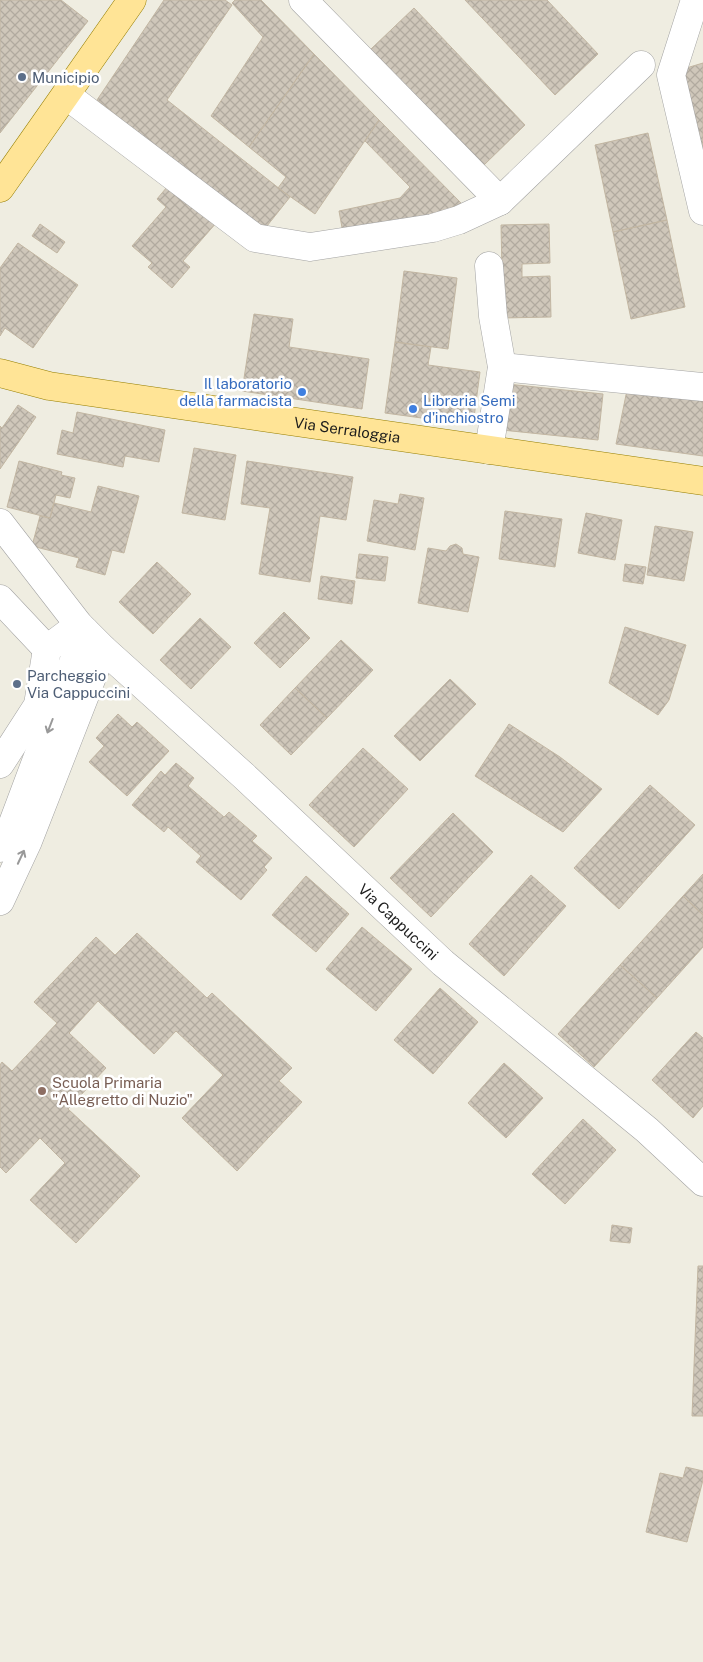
<svg xmlns="http://www.w3.org/2000/svg" width="703" height="1662" font-family="'Public Sans',sans-serif">
  <style>
    .building { fill: url(#building-cross-hatch); stroke: #c2b6a2 }
    .lines { fill: none; stroke-linecap: round; stroke-linejoin: round }
    .minor-casing { stroke: #a3a3a3; stroke-width: 29 }
    .major-casing { stroke: #957e00; stroke-width: 29 }
    .minor { stroke: #fff; stroke-width: 28 }
    .major { stroke: #ffe496; stroke-width: 28 }
    .oneway { stroke: #999 }
    .service-dot { fill: #5c6f8a; stroke: #fff; stroke-width: 2 }
    .shop-dot { fill: #3f7fe0; stroke: #fff; stroke-width: 2 }
    .education-dot { fill: #8d6e63; stroke: #fff; stroke-width: 2 }
    .labels { text-anchor: middle; dominant-baseline: central; stroke-width: 5; stroke-linejoin: round; paint-order: stroke }
    .service-label { font-size: 15px; fill: #4e5e75; stroke: #fff; text-anchor: start }
    .shop-label { font-size: 15px; fill: #366cbe; stroke: #fff; text-anchor: end }
    .street-label { font-size: 15px; fill: #1c1c1c; stroke: #fff }
    .education-label { font-size: 15px; fill: #785e54; stroke: #fff; text-anchor: start }
  </style>
  <defs>
    <pattern id="building-cross-hatch" width="8" height="8" patternUnits="userSpaceOnUse" patternTransform="scale(1.25)"><rect width="8" height="8" fill="#cfc7ba"/><path d="M0 0l8 8M0 8l8-8" fill="none" stroke="#b1aa9f"/></pattern>
  </defs>
  <rect width="100%" height="100%" fill="#efede1"/>
  <path class="building" d="M 0,0 L 61,0 L 88,21 L 0,133 Z
    M 164,0 L 225,0 L 232,5 L 167,100 L 290,197 L 263,231 L 97,100 Z
    M 235,0 L 261,0 L 314,54 L 249,147 L 211,116 L 263,37 L 232,3 Z
    M 465,0 L 547,0 L 598,54 L 555,95 Z
    M 414,8 L 525,125 L 483,166 L 371,49 Z
    M 314,54 L 379,120 L 315,214 L 278,188 L 286,177 L 249,147 Z
    M 703,63 L 703,153 L 683,69 Z
    M 379,120 L 461,203 L 438,214 L 343,233 L 339,211 L 400,198 L 410,187 L 365,141 Z
    M 648,133 L 667,220 L 613,232 L 595,145 Z
    M 167,187 L 217,222 L 183,261 L 190,267 L 172,288 L 148,267 L 152,263 L 132,246 L 166,207 L 157,199 Z
    M 667,220 L 685,307 L 631,319 L 613,232 Z
    M 40,224 L 65,242 L 57,253 L 32,236 Z
    M 549,224 L 550,263 L 522,264 L 522,277 L 550,276 L 551,317 L 503,318 L 501,225 Z
    M 18,243 L 78,285 L 33,348 L 5,328 L 0,336 L 0,268 Z
    M 404,271 L 457,278 L 448,349 L 395,342 Z
    M 254,314 L 293,319 L 289,347 L 369,359 L 362,409 L 242,391 Z
    M 395,342 L 431,347 L 428,365 L 480,372 L 473,425 L 385,413 Z
    M 507,384 L 603,394 L 598,440 L 502,430 Z
    M 627,390 L 703,401 L 703,456 L 616,444 Z
    M 18,405 L 36,417 L 0,469 L 0,426 L 2,428 Z
    M 77,412 L 165,430 L 159,462 L 125,456 L 123,467 L 57,454 L 62,430 L 73,433 Z
    M 194,448 L 236,455 L 225,520 L 182,513 Z
    M 19,461 L 62,472 L 61,475 L 75,478 L 70,498 L 56,495 L 50,518 L 7,507 Z
    M 247,461 L 353,477 L 346,520 L 320,516 L 310,582 L 259,574 L 270,508 L 241,504 Z
    M 98,486 L 139,496 L 124,553 L 112,550 L 105,575 L 76,567 L 79,558 L 32,546 L 40,516 L 50,518 L 54,503 L 91,512 Z
    M 400,494 L 424,498 L 415,550 L 367,541 L 374,500 L 398,504 Z
    M 505,511 L 562,519 L 555,567 L 499,559 Z
    M 586,513 L 622,520 L 615,560 L 578,553 Z
    M 655,526 L 693,532 L 684,581 L 647,575 Z
    M 456,544 L 462,548 L 463,554 L 479,557 L 468,612 L 418,603 L 428,548 L 446,551 L 450,546 Z
    M 359,554 L 388,557 L 385,581 L 356,578 Z
    M 157,562 L 191,594 L 153,634 L 119,602 Z
    M 625,564 L 646,567 L 643,584 L 623,581 Z
    M 321,576 L 355,581 L 352,604 L 318,599 Z
    M 284,612 L 310,638 L 280,668 L 254,643 Z
    M 200,618 L 231,647 L 191,689 L 160,660 Z
    M 625,627 L 686,645 L 669,700 L 658,715 L 609,683 Z
    M 341,640 L 373,670 L 327,718 L 295,688 Z
    M 450,679 L 476,704 L 420,761 L 394,736 Z
    M 295,688 L 327,718 L 291,755 L 260,725 Z
    M 118,714 L 132,727 L 137,722 L 169,751 L 127,796 L 89,762 L 104,746 L 96,738 Z
    M 509,724 L 560,757 L 602,789 L 563,832 L 475,776 Z
    M 363,748 L 408,789 L 354,847 L 309,805 Z
    M 176,763 L 194,778 L 188,786 L 224,817 L 229,812 L 257,836 L 252,841 L 272,858 L 264,867 L 267,870 L 241,900 L 196,862 L 201,856 L 168,827 L 164,832 L 132,805 L 161,771 L 165,775 Z
    M 650,785 L 695,825 L 619,909 L 574,868 Z
    M 453,813 L 493,852 L 431,917 L 390,878 Z
    M 703,874 L 703,915 L 683,896 Z
    M 531,875 L 566,906 L 504,976 L 469,944 Z
    M 306,876 L 349,914 L 316,952 L 272,915 Z
    M 683,896 L 703,915 L 703,947 L 657,998 L 620,965 Z
    M 362,927 L 412,969 L 376,1011 L 326,969 Z
    M 137,933 L 207,998 L 212,993 L 292,1068 L 279,1081 L 302,1102 L 237,1171 L 182,1118 L 223,1075 L 176,1031 L 154,1054 L 98,1001 L 69,1033 L 106,1068 L 68,1109 L 140,1176 L 76,1243 L 30,1200 L 65,1163 L 40,1138 L 6,1173 L 0,1167 L 0,1065 L 2,1062 L 12,1071 L 57,1023 L 34,1002 L 96,937 L 115,955 Z
    M 620,965 L 657,998 L 594,1067 L 558,1034 Z
    M 440,988 L 478,1022 L 433,1074 L 394,1040 Z
    M 696,1032 L 703,1038 L 703,1106 L 693,1118 L 652,1080 Z
    M 504,1063 L 543,1098 L 506,1138 L 468,1103 Z
    M 583,1119 L 616,1150 L 565,1204 L 532,1174 Z
    M 612,1225 L 632,1228 L 630,1243 L 610,1241 Z
    M 698,1266 L 703,1266 L 703,1416 L 692,1416 Z
    M 686,1467 L 703,1471 L 703,1480 L 687,1542 L 646,1532 L 660,1473 L 683,1478 Z"/>
  <g class="lines">
    <defs>
      <g id="minor">
        <path d="M 303,0 L 500,201"/>
        <path d="M 695,0 L 671,75 L 703,211"/>
        <path d="M 66,95 L 255,238 L 310,247 L 433,228 L 459,220 L 500,201 L 641,65"/>
        <path d="M 502,367 L 703,387"/>
        <path d="M 489,450 L 502,367 L 493,316 L 489,266"/>
        <path id="s1" d="M 0,523 L 79,625 L 103,649 L 244,776 L 443,963 L 647,1130 L 703,1182"/>
        <path d="M 0,599 L 47,649"/>
        <path d="M 0,764 L 38,705 L 47,649 L 79,625"/>
        <path d="M 0,848 L 13,823 L 85,631"/>
        <path d="M 0,901 L 28,841 L 103,649"/>
      </g>
      <g id="major">
        <path d="M 0,188 L 132,0"/>
        <path id="s2" d="M 0,373 L 49,386 L 703,481"/>
      </g>
    </defs>
    <use href="#minor" class="minor-casing"/>
    <use href="#major" class="major-casing"/>
    <use href="#minor" class="minor"/>
    <use href="#major" class="major"/>
  </g>
  <defs><path id="oneway-shaft" d="M-6 0H5M1.5-3L5.5 0L1.5 3" fill="none" stroke-width="1.6" stroke-linecap="round" stroke-linejoin="round" transform="scale(1.25)"/></defs>
  <g class="oneway">
    <use href="#oneway-shaft" transform="translate(50 726) rotate(111)"/>
    <use href="#oneway-shaft" transform="translate(21 857) rotate(-65)"/>
  </g>
  <g class="service-dot">
    <circle cx="22" cy="77" r="5"/>
    <circle cx="17" cy="684" r="5"/>
  </g>
  <g class="shop-dot">
    <circle cx="302" cy="392" r="5"/>
    <circle cx="413" cy="409" r="5"/>
  </g>
  <circle class="education-dot" cx="42" cy="1091" r="5"/>
  <g class="labels">
    <g class="service-label">
      <text x="32" y="77">Municipio</text>
      <text x="27" y="675">Parcheggio<tspan x="27" dy="17">Via Cappuccini</tspan></text>
    </g>
    <g class="shop-label">
      <text x="292" y="383">Il laboratorio<tspan x="292" dy="17">della farmacista</tspan></text>
      <text x="423" y="400" text-anchor="start">Libreria Semi<tspan x="423" dy="17">d'inchiostro</tspan></text>
    </g>
    <g class="street-label">
      <text stroke="none"><textPath href="#s2" startOffset="352">Via Serraloggia</textPath></text>
      <text stroke="none"><textPath href="#s1" startOffset="565">Via Cappuccini</textPath></text>
    </g>
    <g class="education-label">
      <text x="52" y="1082">Scuola Primaria<tspan x="52" dy="17">"Allegretto di Nuzio"</tspan></text>
    </g>
  </g>
</svg>
